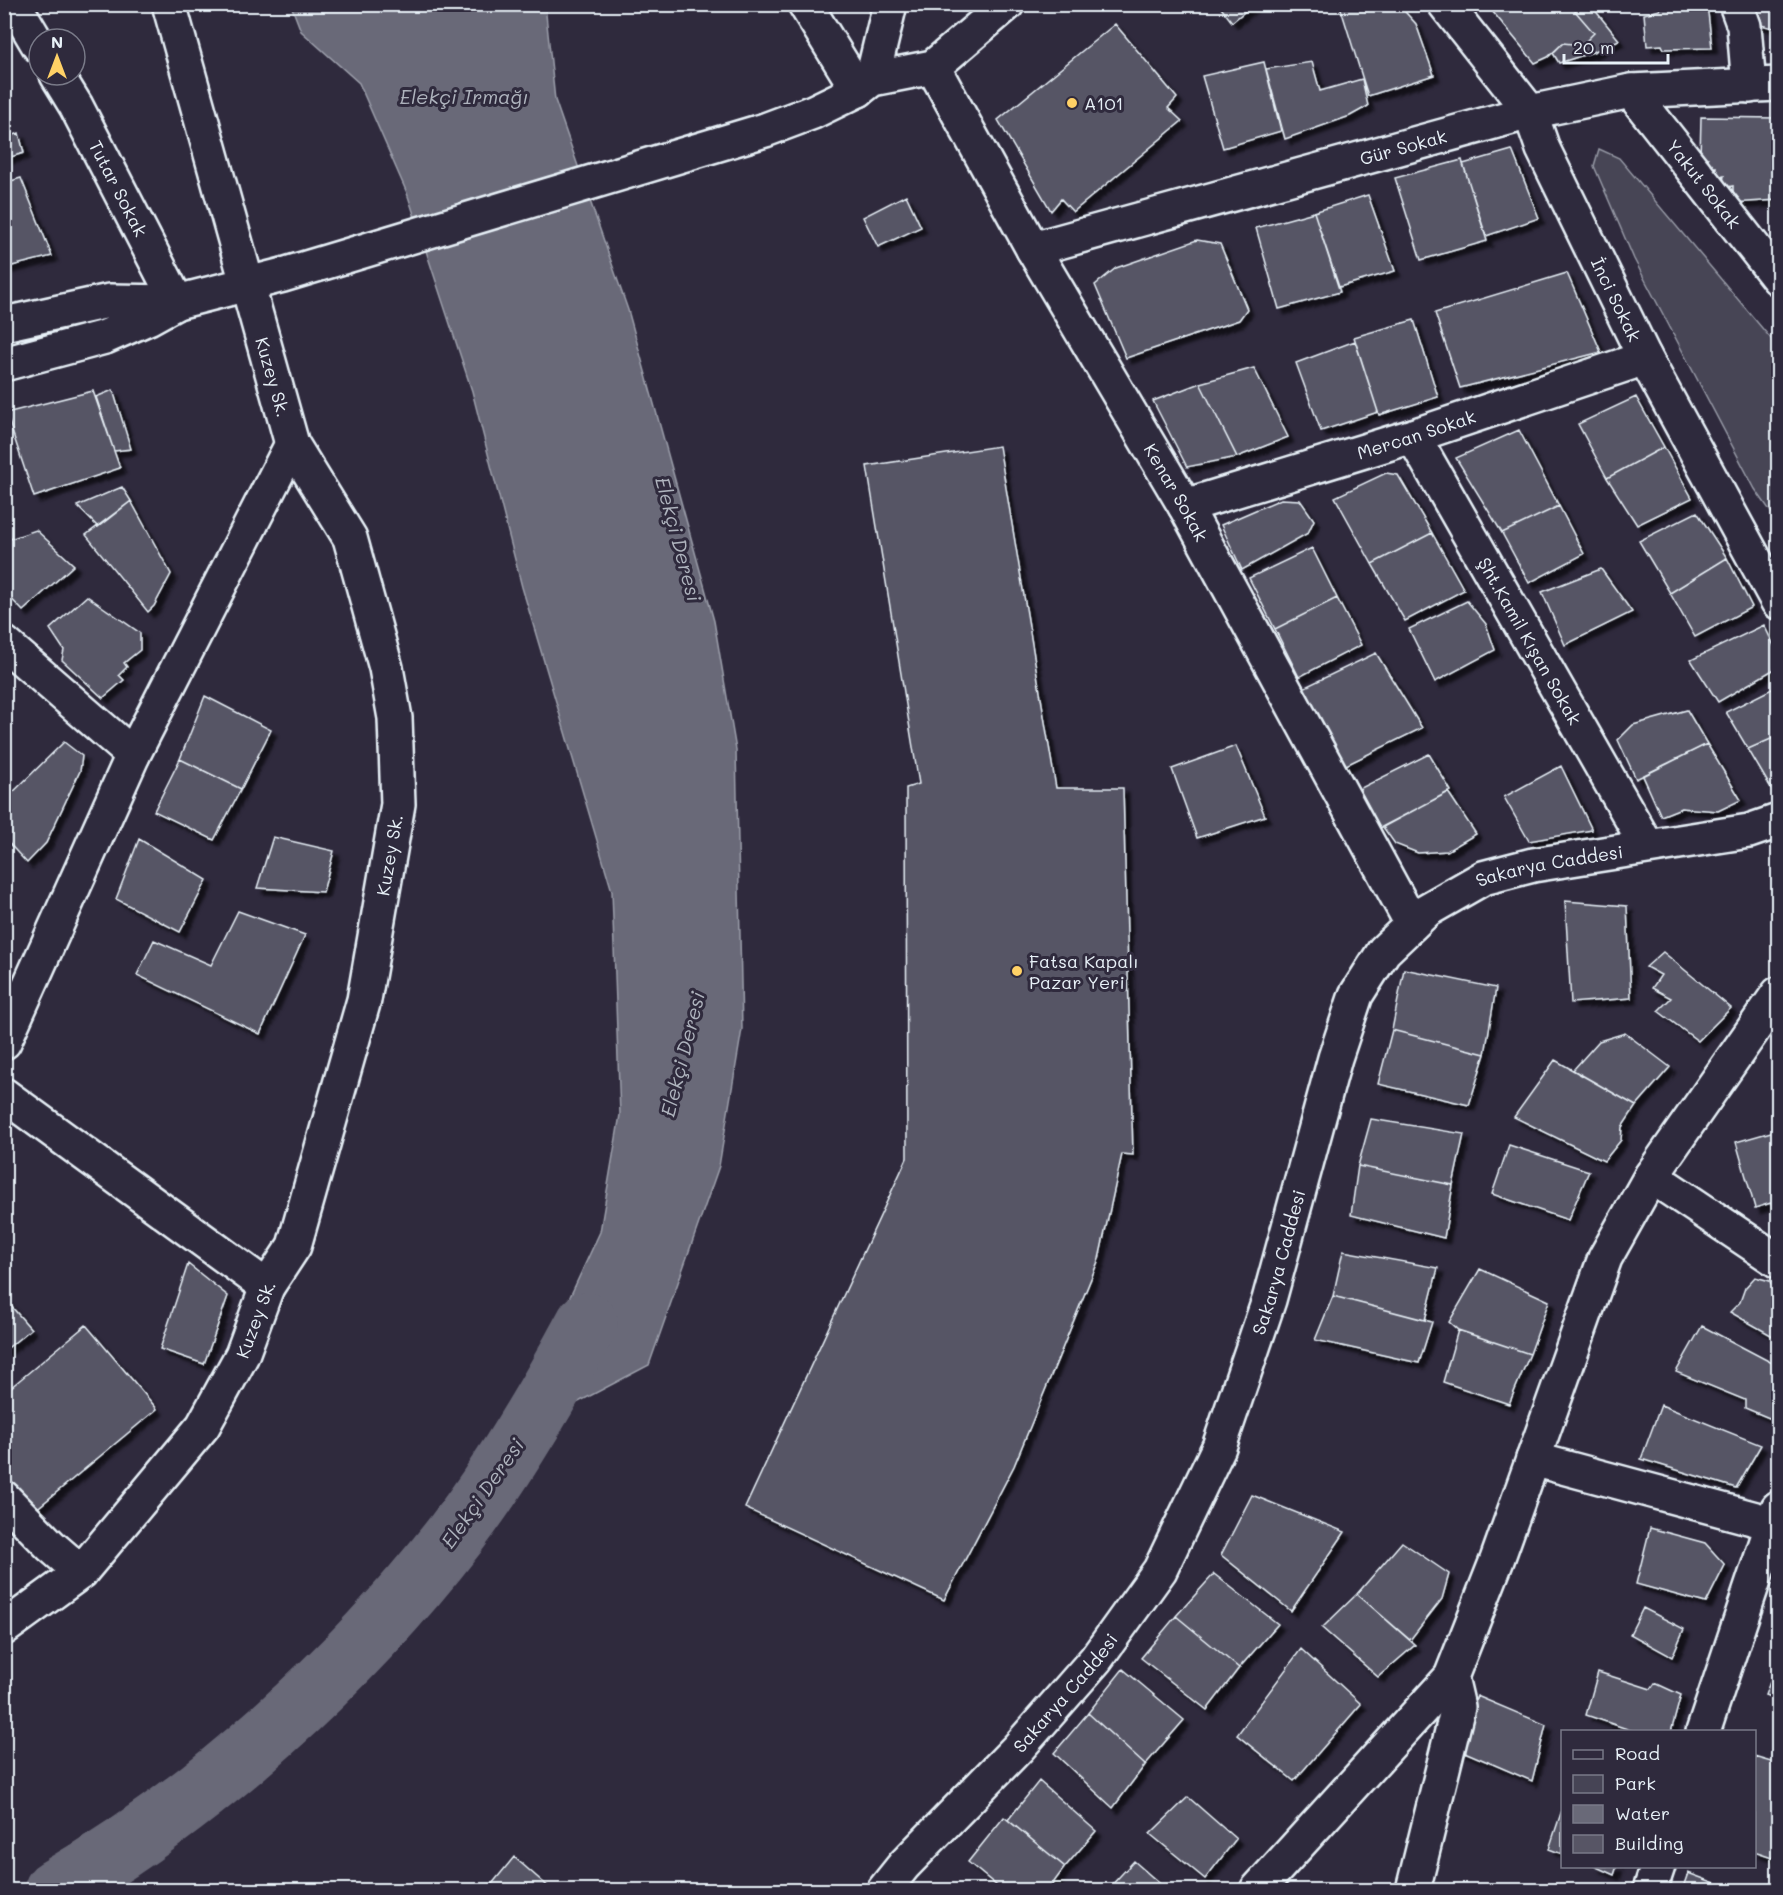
<svg xmlns="http://www.w3.org/2000/svg" width="1783" height="1895" font-family="Mali,sans-serif">
  <style>
    .green { fill: #464455; stroke: #979aa6; stroke-width: 1.5 }
    .water { fill: #696978; stroke: #9c9fab; stroke-width: 1.5 }
    .lines { fill: none; stroke-linecap: round; stroke-linejoin: round }
    .river { stroke: #696978; stroke-width: 62 }
    .building { fill: #575565; stroke: #e8f1f8; stroke-width: 1.5; filter: url(#shadow) }
    .minor-casing { stroke: #e8f1f8; stroke-width: 38 }
    .major-casing { stroke: #e8f1f8; stroke-width: 38 }
    .minor { stroke: #2f2a3d; stroke-width: 33 }
    .major { stroke: #2f2a3d; stroke-width: 33 }
    .poi-dot { fill: #ffd166; stroke: #2f2a3d; stroke-width: 2 }
    .labels { text-anchor: middle; dominant-baseline: central; stroke-width: 6; stroke-linejoin: round; paint-order: stroke }
    .poi-label { font-size: 18px; fill: #e8f1f8; stroke: #2f2a3d; text-anchor: start }
    .street-label { font-size: 18px; fill: #e8f1f8; stroke: #2f2a3d }
    .water-label { font-size: 20px; font-style: italic; fill: #afb4be; stroke: #2f2a3d }
  </style>
  <defs>
    <filter id="shadow"><feDropShadow dx="5.5" dy="5.5" stdDeviation="1.5" flood-color="#0009"/></filter>
  </defs>
  <rect width="100%" height="100%" fill="#2f2a3d"/>
  <filter id="ink" filterUnits="userSpaceOnUse"><feTurbulence type="fractalNoise" baseFrequency=".0167" numOctaves="2"/><feDisplacementMap in="SourceGraphic" scale="12" xChannelSelector="R" yChannelSelector="G"/><feConvolveMatrix kernelMatrix="1 2 1 2 8 2 1 2 1" color-interpolation-filters="sRGB"/></filter>
  <g filter="url(#ink)">
    <path class="green" d="M 1599,149 L 1619,158 L 1778,347 L 1778,522 L 1755,489 L 1634,259 L 1594,166 Z"/>
    <path class="water" d="M 291,5 L 545,5 L 555,100 L 628,310 L 714,621 L 736,750 L 742,1029 L 719,1166 L 649,1365 L 548,1418 L 544,1353 L 600,1232 L 620,1115 L 612,891 L 522,587 L 472,391 L 407,193 L 359,83 L 301,31 Z"/>
    <g class="lines">
      <path class="river" d="M 55,1890 C 204,1804 351,1670 456,1534 C 506,1468 548,1396 587,1323"/>
    </g>
    <path class="building" d="M 1218,4 L 1254,4 L 1232,22 Z
      M 1345,4 L 1398,4 L 1416,24 L 1434,75 L 1368,96 L 1340,6 Z
      M 1490,4 L 1569,4 L 1594,33 L 1582,45 L 1563,43 L 1548,57 L 1535,63 L 1488,6 Z
      M 1569,4 L 1590,4 L 1619,40 L 1593,52 L 1559,63 L 1553,53 L 1563,43 L 1582,45 L 1594,33 Z
      M 1660,4 L 1707,4 L 1712,48 L 1664,49 L 1662,45 L 1647,46 L 1644,14 L 1660,10 Z
      M 1753,4 L 1778,4 L 1778,29 L 1752,23 Z
      M 1115,24 L 1177,98 L 1168,108 L 1182,121 L 1073,212 L 1061,199 L 1051,211 L 998,120 Z
      M 1264,62 L 1281,131 L 1223,148 L 1202,76 Z
      M 1312,62 L 1320,91 L 1362,79 L 1368,106 L 1350,116 L 1285,139 L 1266,69 Z
      M 1701,117 L 1778,118 L 1778,200 L 1733,203 L 1733,186 L 1722,188 L 1724,176 L 1715,178 L 1716,167 L 1710,168 L 1708,158 L 1700,158 Z
      M 19,133 L 24,153 L 4,159 L 4,139 Z
      M 1512,150 L 1539,218 L 1486,236 L 1463,164 Z
      M 1462,160 L 1487,241 L 1421,260 L 1395,178 Z
      M 21,178 L 52,256 L 4,268 L 4,183 Z
      M 906,195 L 921,227 L 878,247 L 863,217 Z
      M 1368,195 L 1395,271 L 1339,287 L 1314,212 Z
      M 1314,212 L 1340,292 L 1279,309 L 1256,228 Z
      M 1197,240 L 1220,244 L 1247,309 L 1239,320 L 1126,358 L 1095,285 L 1116,268 Z
      M 1567,273 L 1601,352 L 1460,388 L 1435,313 Z
      M 1414,320 L 1438,397 L 1379,415 L 1354,337 Z
      M 1355,341 L 1378,412 L 1321,431 L 1296,363 Z
      M 1254,368 L 1288,437 L 1237,457 L 1200,383 Z
      M 1200,383 L 1237,457 L 1187,467 L 1153,401 Z
      M 113,390 L 131,449 L 114,451 L 96,397 Z
      M 93,391 L 120,468 L 34,497 L 6,413 Z
      M 1636,397 L 1664,447 L 1607,478 L 1578,424 Z
      M 1519,430 L 1559,506 L 1502,533 L 1456,458 Z
      M 999,446 L 1056,788 L 1123,788 L 1133,1155 L 1122,1154 L 1099,1259 L 1014,1466 L 944,1600 L 745,1508 L 907,1158 L 906,788 L 919,784 L 867,466 Z
      M 1664,447 L 1692,498 L 1637,525 L 1607,478 Z
      M 1386,473 L 1398,475 L 1432,533 L 1372,564 L 1335,497 Z
      M 122,487 L 131,501 L 98,527 L 77,506 Z
      M 1281,499 L 1300,500 L 1314,520 L 1308,533 L 1242,570 L 1221,525 Z
      M 131,501 L 171,574 L 154,606 L 148,612 L 86,535 Z
      M 1559,506 L 1584,554 L 1529,583 L 1502,533 Z
      M 1697,512 L 1727,558 L 1670,593 L 1639,541 Z
      M 36,530 L 74,565 L 23,611 L 4,591 L 4,541 Z
      M 1432,533 L 1464,590 L 1405,621 L 1372,564 Z
      M 1312,548 L 1337,598 L 1275,629 L 1249,578 Z
      M 1727,558 L 1752,607 L 1695,637 L 1670,593 Z
      M 1601,569 L 1632,612 L 1565,645 L 1542,592 Z
      M 87,596 L 140,633 L 140,650 L 124,663 L 127,667 L 119,675 L 124,680 L 103,698 L 62,660 L 64,650 L 50,629 Z
      M 1337,598 L 1361,645 L 1299,677 L 1275,629 Z
      M 1467,601 L 1486,624 L 1495,650 L 1435,682 L 1409,629 Z
      M 1764,625 L 1778,654 L 1778,667 L 1718,702 L 1691,660 Z
      M 1376,653 L 1422,728 L 1342,767 L 1301,689 Z
      M 1778,686 L 1778,736 L 1748,749 L 1726,712 Z
      M 205,696 L 271,730 L 241,789 L 180,759 Z
      M 1687,710 L 1707,744 L 1636,779 L 1618,740 L 1633,725 Z
      M 1778,736 L 1778,793 L 1775,795 L 1748,749 Z
      M 64,742 L 82,756 L 80,771 L 46,843 L 27,863 L 4,838 L 4,801 Z
      M 1707,744 L 1741,800 L 1718,811 L 1681,808 L 1661,816 L 1643,776 Z
      M 1236,746 L 1265,816 L 1197,838 L 1172,769 Z
      M 1429,754 L 1451,791 L 1380,828 L 1359,789 Z
      M 180,759 L 241,789 L 214,840 L 154,811 Z
      M 1561,766 L 1592,830 L 1529,841 L 1504,797 Z
      M 1448,792 L 1476,834 L 1447,851 L 1418,853 L 1395,844 L 1383,827 Z
      M 273,837 L 334,851 L 323,892 L 257,888 Z
      M 139,839 L 207,880 L 180,932 L 116,899 Z
      M 1565,901 L 1627,906 L 1631,998 L 1571,1003 Z
      M 238,911 L 305,935 L 260,1034 L 137,975 L 154,940 L 211,965 Z
      M 1663,952 L 1731,1008 L 1698,1041 L 1658,1011 L 1671,998 L 1652,988 L 1661,975 L 1646,967 Z
      M 1404,969 L 1496,988 L 1485,1054 L 1392,1030 Z
      M 1392,1030 L 1485,1054 L 1469,1105 L 1378,1084 Z
      M 1625,1033 L 1670,1067 L 1636,1106 L 1573,1070 L 1599,1041 Z
      M 1555,1060 L 1636,1106 L 1622,1127 L 1621,1140 L 1604,1161 L 1514,1117 Z
      M 1371,1119 L 1464,1134 L 1453,1185 L 1358,1166 Z
      M 1778,1130 L 1778,1216 L 1775,1217 L 1771,1203 L 1755,1208 L 1736,1142 Z
      M 1509,1145 L 1589,1171 L 1568,1220 L 1492,1194 Z
      M 1358,1166 L 1453,1185 L 1444,1238 L 1351,1215 Z
      M 1343,1251 L 1438,1268 L 1425,1320 L 1333,1296 Z
      M 188,1264 L 228,1296 L 204,1364 L 160,1349 Z
      M 1480,1269 L 1549,1301 L 1530,1354 L 1458,1330 L 1449,1322 Z
      M 1755,1277 L 1770,1281 L 1772,1286 L 1778,1290 L 1778,1339 L 1730,1312 L 1740,1302 L 1745,1288 Z
      M 1333,1296 L 1432,1322 L 1419,1363 L 1315,1340 Z
      M 4,1298 L 31,1329 L 4,1351 Z
      M 86,1325 L 157,1409 L 34,1511 L 4,1476 L 4,1393 Z
      M 1702,1326 L 1778,1366 L 1778,1410 L 1774,1420 L 1745,1408 L 1745,1400 L 1676,1372 Z
      M 1458,1330 L 1530,1354 L 1509,1404 L 1443,1382 Z
      M 1661,1405 L 1761,1445 L 1736,1488 L 1641,1459 Z
      M 1252,1495 L 1345,1532 L 1291,1611 L 1221,1555 Z
      M 1650,1528 L 1705,1543 L 1725,1565 L 1706,1603 L 1636,1584 Z
      M 1402,1542 L 1449,1574 L 1442,1599 L 1410,1640 L 1357,1594 Z
      M 1214,1574 L 1278,1624 L 1239,1668 L 1176,1616 Z
      M 1357,1594 L 1415,1645 L 1378,1677 L 1322,1628 Z
      M 1643,1608 L 1684,1629 L 1672,1657 L 1630,1634 Z
      M 1176,1616 L 1239,1668 L 1207,1710 L 1141,1658 Z
      M 1301,1649 L 1361,1704 L 1294,1781 L 1237,1735 Z
      M 1778,1661 L 1778,1700 L 1765,1695 Z
      M 1123,1669 L 1184,1720 L 1145,1765 L 1088,1713 Z
      M 1598,1672 L 1651,1689 L 1655,1683 L 1681,1695 L 1671,1732 L 1636,1732 L 1586,1715 Z
      M 1477,1696 L 1546,1725 L 1532,1781 L 1460,1750 Z
      M 1088,1713 L 1145,1765 L 1113,1808 L 1054,1753 Z
      M 1754,1756 L 1778,1763 L 1778,1859 L 1754,1851 Z
      M 1039,1781 L 1096,1831 L 1065,1867 L 1008,1820 Z
      M 1188,1797 L 1236,1839 L 1205,1879 L 1150,1834 Z
      M 1562,1810 L 1562,1854 L 1549,1849 Z
      M 1004,1817 L 1065,1867 L 1048,1890 L 1002,1890 L 968,1862 Z
      M 514,1857 L 552,1890 L 487,1890 Z
      M 1134,1861 L 1167,1890 L 1107,1890 Z
      M 1594,1866 L 1617,1866 L 1614,1875 Z
      M 1688,1873 L 1734,1890 L 1682,1890 Z"/>
    <g class="lines">
      <defs>
        <g id="minor">
          <path d="M 14,4 L 39,46"/>
          <path d="M 805,4 L 858,90"/>
          <path id="s1" d="M 1445,4 L 1530,112 L 1543,149 L 1644,356 L 1778,602"/>
          <path d="M 1736,4 L 1744,26 L 1749,86"/>
          <path id="s2" d="M 933,67 L 1033,249 L 1185,506 L 1412,924"/>
          <path id="s3" d="M 57,75 L 76,106 L 177,302"/>
          <path id="s4" d="M 1631,91 L 1778,278"/>
          <path id="s5" d="M 1033,249 L 1530,112 L 1631,91 L 1778,84"/>
          <path id="s6" d="M 1413,436 L 1647,846"/>
          <path id="s7" d="M 1185,506 L 1413,436 L 1630,363 L 1644,356"/>
          <path d="M 4,643 L 133,755"/>
          <path d="M 4,1042 L 133,755 L 292,444"/>
          <path d="M 4,1095 L 267,1287"/>
          <path d="M 1651,1176 L 1778,1261"/>
          <path d="M 1533,1459 L 1778,1525"/>
          <path d="M 4,1498 L 51,1546 L 81,1572"/>
          <path id="s8" d="M 4,1628 L 81,1572 L 203,1426 L 242,1355 L 267,1287 L 294,1246 L 364,1000 L 398,804 L 395,718 L 386,668 L 350,538 L 292,444 L 169,4"/>
          <path d="M 1703,1732 L 1778,1508"/>
          <path id="s9" d="M 884,1890 L 904,1865 L 1018,1748 L 1096,1659 L 1160,1570 L 1219,1447 L 1269,1300 L 1335,1058 L 1356,995 L 1384,951 L 1427,910 L 1483,878 L 1533,865 L 1749,831 L 1778,821"/>
          <path d="M 1257,1890 L 1451,1677 L 1497,1560 L 1605,1258 L 1651,1176 L 1778,994"/>
          <path d="M 1413,1890 L 1458,1707 L 1451,1677"/>
          <path d="M 1650,1890 L 1658,1866"/>
        </g>
        <path id="major" d="M 872,79 L 890,4
          M 4,324 L 109,301 L 176,302
          M 4,364 L 105,337 L 148,318 L 177,302 L 283,275 L 765,130 L 813,112 L 858,90 L 872,79 L 933,67 L 1007,4"/>
      </defs>
      <use href="#minor" class="minor-casing"/>
      <use href="#major" class="major-casing"/>
      <use href="#minor" class="minor"/>
      <use href="#major" class="major"/>
    </g>
  </g>
  <g class="poi-dot">
    <circle cx="1072" cy="103" r="6"/>
    <circle cx="1017" cy="971" r="6"/>
  </g>
  <g class="labels">
    <g class="poi-label">
      <text x="1084" y="103">A101</text>
      <text x="1029" y="961">Fatsa Kapalı<tspan x="1029" dy="21">Pazar Yeri</tspan></text>
    </g>
    <g class="street-label">
      <text stroke="none"><textPath href="#s5" startOffset="384">Gür Sokak</textPath></text>
      <text stroke="none"><textPath href="#s4" startOffset="118">Yakut Sokak</textPath></text>
      <text stroke="none"><textPath href="#s3" startOffset="129">Tutar Sokak</textPath></text>
      <text stroke="none"><textPath href="#s1" startOffset="344">İnci Sokak</textPath></text>
      <text transform="translate(273 377) rotate(74)">Kuzey Sk.</text>
      <text stroke="none"><textPath href="#s7" startOffset="242">Mercan Sokak</textPath></text>
      <text stroke="none"><textPath href="#s2" startOffset="490">Kenar Sokak</textPath></text>
      <text stroke="none"><textPath href="#s6" startOffset="236">Şht.Kamil Kışan Sokak</textPath></text>
      <text stroke="none"><textPath href="#s8" startOffset="891">Kuzey Sk.</textPath></text>
      <text stroke="none"><textPath href="#s9" startOffset="1276">Sakarya Caddesi</textPath></text>
      <text stroke="none"><textPath href="#s9" startOffset="754">Sakarya Caddesi</textPath></text>
      <text stroke="none"><textPath href="#s8" startOffset="405">Kuzey Sk.</textPath></text>
      <text stroke="none"><textPath href="#s9" startOffset="268">Sakarya Caddesi</textPath></text>
    </g>
    <g class="water-label">
      <text x="464" y="96">Elekçi Irmağı</text>
      <text transform="translate(679 539) rotate(75)">Elekçi Deresi</text>
      <text transform="translate(682 1054) rotate(-76)">Elekçi Deresi</text>
      <text transform="translate(482 1493) rotate(-55)">Elekçi Deresi</text>
    </g>
  </g>
  <rect width="1783" height="1895" fill="none" stroke="#2f2a3d" stroke-width="24"/>
  <rect x="12" y="12" width="1759" height="1871" fill="none" stroke="#e8f1f8" stroke-width="2" filter="url(#ink)"/>
  <rect x="1561" y="1730" width="195" height="138" fill="#2f2a3d" stroke="#797a88" stroke-width="1.5"/>
  <rect x="1573" y="1750" width="30" height="9" fill="#2f2a3d" stroke="#797a88" stroke-width="1.5"/>
  <text x="1615" y="1760" font-size="18" fill="#e8f1f8">Road</text>
  <rect x="1573" y="1775" width="30" height="18" fill="#464455" stroke="#797a88" stroke-width="1.5"/>
  <text x="1615" y="1790" font-size="18" fill="#e8f1f8">Park</text>
  <rect x="1573" y="1805" width="30" height="18" fill="#696978" stroke="#797a88" stroke-width="1.5"/>
  <text x="1615" y="1820" font-size="18" fill="#e8f1f8">Water</text>
  <rect x="1573" y="1835" width="30" height="18" fill="#575565" stroke="#797a88" stroke-width="1.5"/>
  <text x="1615" y="1850" font-size="18" fill="#e8f1f8">Building</text>
  <g transform="translate(57 57)"><circle r="28" fill="#2f2a3d" stroke="#797a88" stroke-width="1.5"/>
  <path d="M0-4.5L10 22L0 15L-10 22Z" fill="#ffd166"/>
  <text y="-9" font-size="16" font-weight="bold" text-anchor="middle" fill="#e8f1f8">N</text>
  </g>
  <path d="M1564 54v9h104v-9" fill="none" stroke="#e8f1f8" stroke-width="3"/>
  <text x="1573" y="54" font-size="18" fill="#e8f1f8" stroke="#2f2a3d" stroke-width="4.5" paint-order="stroke">20 m</text>
</svg>
